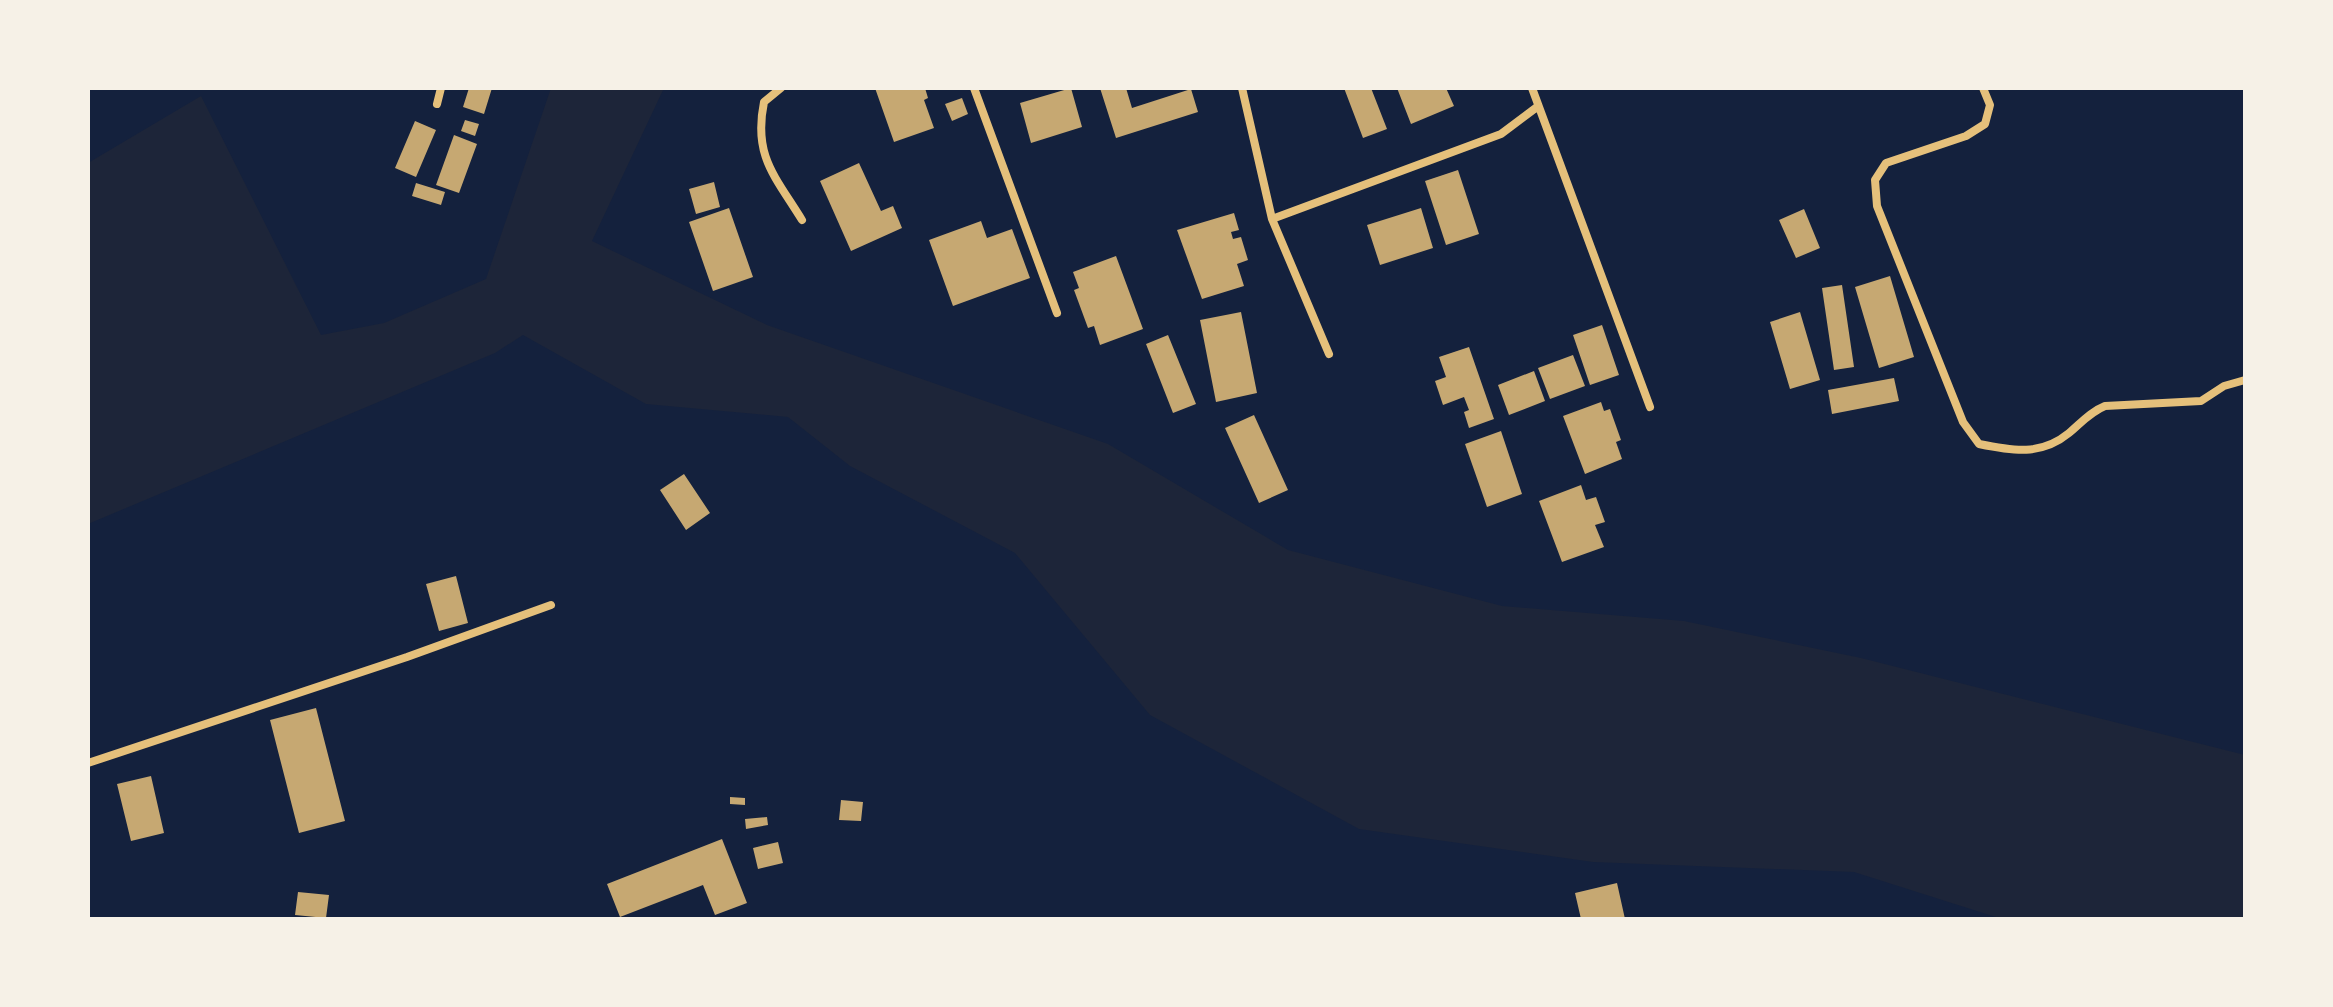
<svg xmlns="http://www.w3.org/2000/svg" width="2333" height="1007" font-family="Spectral,serif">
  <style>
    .green { fill: #1d2539 }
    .building { fill: #c6a872 }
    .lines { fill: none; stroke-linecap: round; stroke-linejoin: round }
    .minor { stroke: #e5c07b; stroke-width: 8 }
  </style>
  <rect width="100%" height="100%" fill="#14213d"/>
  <path class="green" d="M 551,88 L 664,88 L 592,241 L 767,325 L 1108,444 L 1288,550 L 1502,606 L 1684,621 L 1861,658 L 2245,755 L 2245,919 L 2002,919 L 1854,872 L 1593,862 L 1359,829 L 1150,715 L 1015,553 L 850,466 L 788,417 L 646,404 L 523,335 L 495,353 L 88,524 L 88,163 L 201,96 L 321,335 L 384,323 L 486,279 Z"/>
  <path class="building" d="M 469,88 L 492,88 L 484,114 L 463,107 Z
    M 875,88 L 925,88 L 928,98 L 924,100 L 934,128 L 894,142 Z
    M 1071,88 L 1082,127 L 1031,143 L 1020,103 Z
    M 1100,88 L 1126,88 L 1132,108 L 1191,89 L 1198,112 L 1116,138 Z
    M 1344,88 L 1371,88 L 1387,129 L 1363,138 Z
    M 1397,88 L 1446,88 L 1454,106 L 1411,124 Z
    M 962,98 L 968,114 L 952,121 L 945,104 Z
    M 465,120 L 479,124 L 475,136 L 461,131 Z
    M 415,121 L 436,130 L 416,177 L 395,168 Z
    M 454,135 L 477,144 L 459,193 L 436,185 Z
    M 859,163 L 881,211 L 893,206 L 902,228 L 851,251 L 820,181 Z
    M 1458,170 L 1479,234 L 1446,245 L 1425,181 Z
    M 714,182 L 720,207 L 696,214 L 689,189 Z
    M 416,183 L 445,192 L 441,205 L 412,196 Z
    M 729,208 L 753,277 L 713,291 L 689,222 Z
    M 1421,208 L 1433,248 L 1380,265 L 1367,225 Z
    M 1804,209 L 1820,248 L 1796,258 L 1779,220 Z
    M 1234,213 L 1239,230 L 1231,232 L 1233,239 L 1241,237 L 1248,260 L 1237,264 L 1244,286 L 1202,299 L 1177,230 Z
    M 981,221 L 987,238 L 1012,229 L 1030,278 L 953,306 L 929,240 Z
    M 1116,256 L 1143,329 L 1100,345 L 1094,326 L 1088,328 L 1074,290 L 1079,288 L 1073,272 Z
    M 1890,276 L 1914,357 L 1879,368 L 1855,287 Z
    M 1842,285 L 1854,367 L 1834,370 L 1822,288 Z
    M 1241,312 L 1257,393 L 1216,402 L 1200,320 Z
    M 1800,312 L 1820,380 L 1790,389 L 1770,322 Z
    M 1602,325 L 1619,375 L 1590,385 L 1573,335 Z
    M 1168,335 L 1196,404 L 1173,413 L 1146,344 Z
    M 1469,347 L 1494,419 L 1469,428 L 1464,412 L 1469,410 L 1464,397 L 1443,405 L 1435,381 L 1446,377 L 1439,357 Z
    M 1573,355 L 1585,386 L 1550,399 L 1538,368 Z
    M 1534,371 L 1545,401 L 1509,415 L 1498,385 Z
    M 1894,378 L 1899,401 L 1832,414 L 1828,390 Z
    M 1601,402 L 1604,411 L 1610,409 L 1621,440 L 1616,442 L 1622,459 L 1585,474 L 1563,416 Z
    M 1254,415 L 1288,490 L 1259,503 L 1225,428 Z
    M 1501,431 L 1522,494 L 1487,507 L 1465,444 Z
    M 684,474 L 710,513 L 686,530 L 660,490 Z
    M 1581,485 L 1586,500 L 1596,497 L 1605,522 L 1595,525 L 1604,547 L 1562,562 L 1539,501 Z
    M 456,576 L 468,623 L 439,631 L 426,584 Z
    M 316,708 L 345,821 L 299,833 L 270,720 Z
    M 151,776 L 164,833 L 131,841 L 117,784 Z
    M 730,797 L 745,798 L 745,805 L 730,804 Z
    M 841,800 L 863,802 L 861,821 L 839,820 Z
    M 767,817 L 768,825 L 746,829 L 745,819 Z
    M 722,839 L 747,903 L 715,915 L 703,885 L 620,917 L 607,884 Z
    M 778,842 L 783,863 L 758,869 L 753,848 Z
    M 1617,883 L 1625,919 L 1581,919 L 1575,893 Z
    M 298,892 L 329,895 L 326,918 L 295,915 Z"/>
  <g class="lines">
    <path class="minor" d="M 781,88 L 764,102 C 753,156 775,176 802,220
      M 974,88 L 1057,313
      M 1242,88 L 1272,219 L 1329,354
      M 1532,88 L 1650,407
      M 1983,88 L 1990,105 L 1985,124 L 1966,136 L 1886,163 L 1875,180 L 1877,206 L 1963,422 L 1979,444 C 2013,451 2041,456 2069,433 C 2081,423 2090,412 2105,406 L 2201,401 L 2224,386 L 2245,380
      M 437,104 L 441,88
      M 1272,219 L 1501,134 L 1537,107
      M 88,763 L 407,657 L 551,605"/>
  </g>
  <rect width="2333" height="1007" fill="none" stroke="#f6f1e7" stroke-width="180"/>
</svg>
